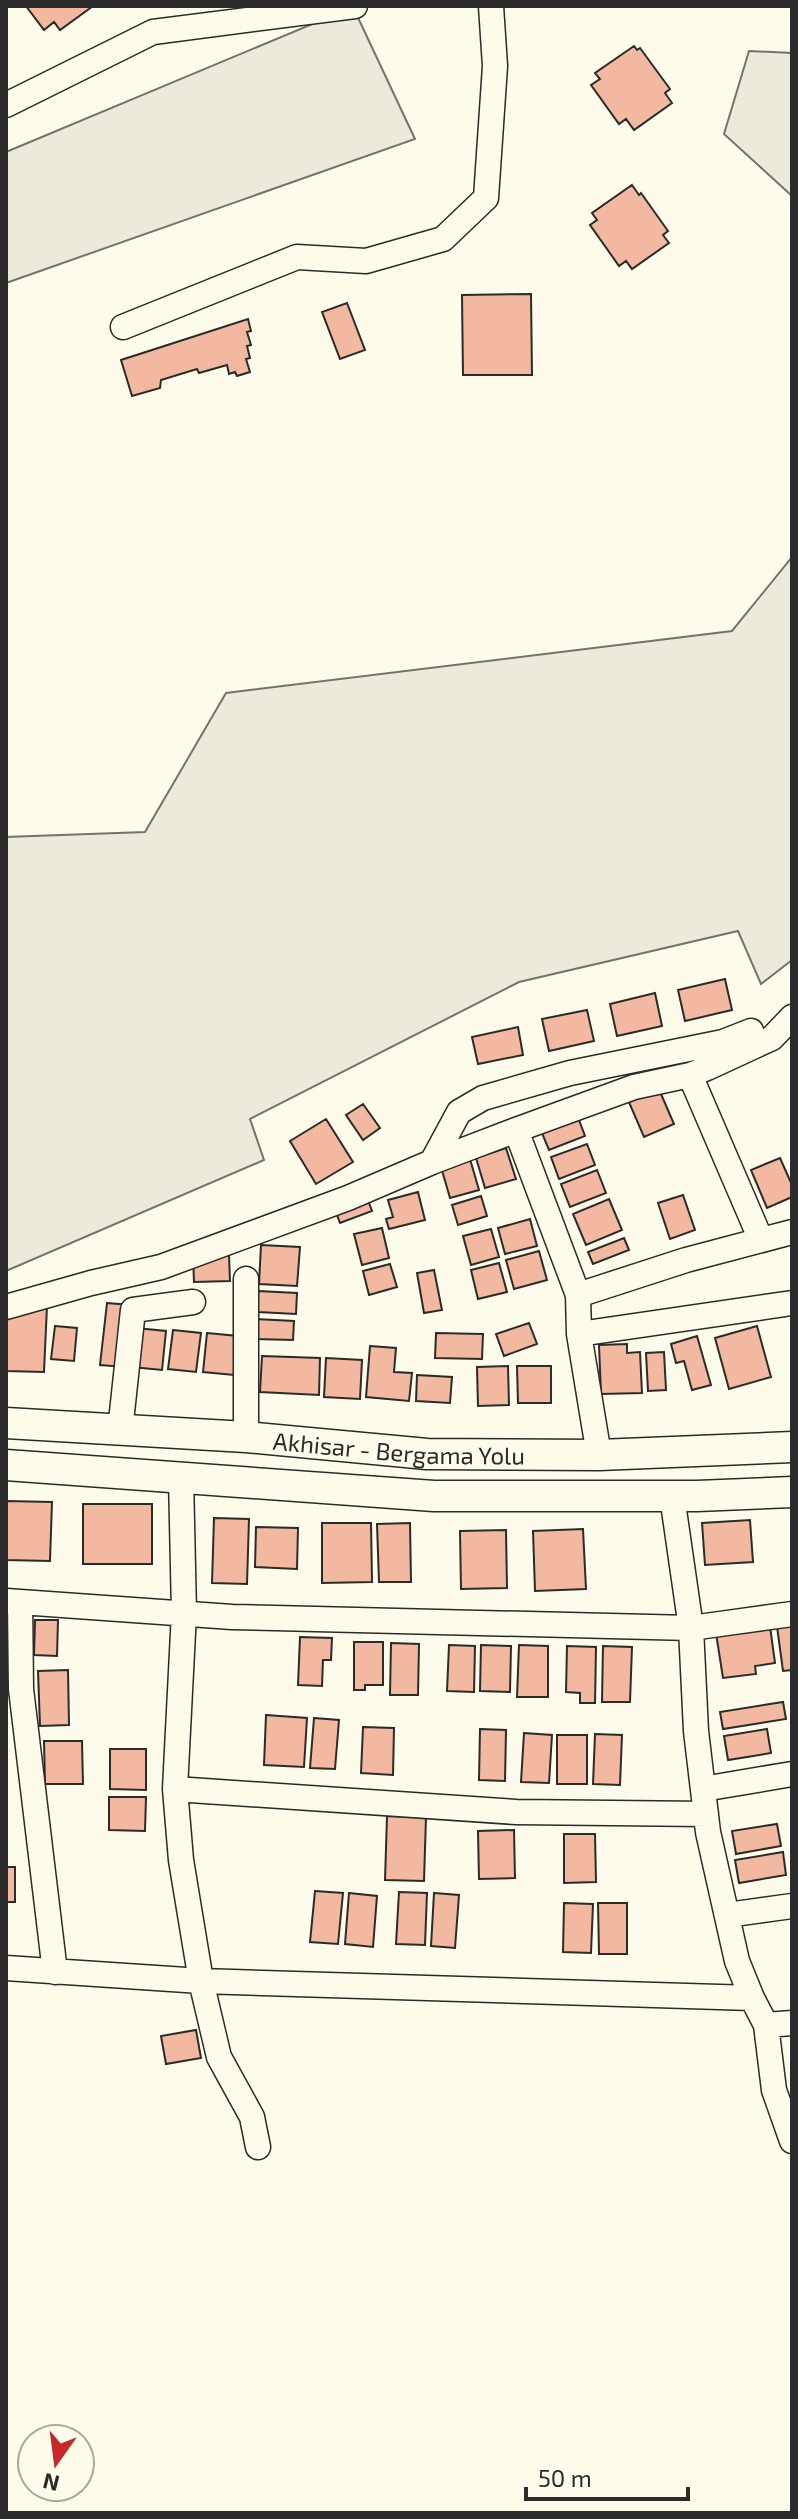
<svg xmlns="http://www.w3.org/2000/svg" width="798" height="2519" font-family="'Exo 2',sans-serif">
  <style>
    .green { fill: #ecebdb; stroke: #74746e; stroke-width: 2 }
    .building { fill: #f2b8a0; stroke: #2b2b2b; stroke-width: 2 }
    .lines { fill: none; stroke-linecap: round; stroke-linejoin: round }
    .minor-casing { stroke: #2b2b2b; stroke-width: 27 }
    .major-casing { stroke: #2b2b2b; stroke-width: 33 }
    .minor { stroke: #fdfbea; stroke-width: 24 }
    .major { stroke: #fdfbea; stroke-width: 30 }
    .labels { text-anchor: middle; dominant-baseline: central; stroke-width: 6; stroke-linejoin: round; paint-order: stroke }
    .street-label { font-size: 24px; fill: #2b2b2b; stroke: #fdfbea }
  </style>
  <rect width="100%" height="100%" fill="#fdfbea"/>
  <path class="green" d="M 353,7 L 415,139 L 6,283 L 6,152 Z
    M 749,51 L 792,53 L 792,196 L 724,134 Z
    M 792,557 L 792,960 L 761,984 L 738,931 L 519,982 L 250,1119 L 264,1160 L 6,1271 L 6,837 L 145,832 L 226,693 L 732,631 Z"/>
  <path class="building" d="M 26,6 L 93,6 L 60,30 L 54,22 L 44,30 Z
    M 634,46 L 637,50 L 640,48 L 670,89 L 665,93 L 672,103 L 634,130 L 626,119 L 619,124 L 591,85 L 600,79 L 595,73 Z
    M 632,185 L 639,195 L 641,193 L 668,231 L 663,235 L 669,243 L 632,269 L 626,261 L 619,266 L 590,225 L 597,220 L 592,213 Z
    M 531,294 L 532,375 L 463,375 L 462,295 Z
    M 347,303 L 365,350 L 340,359 L 322,312 Z
    M 248,319 L 251,331 L 247,332 L 251,345 L 247,346 L 250,358 L 246,359 L 250,372 L 237,376 L 235,372 L 229,374 L 227,365 L 199,373 L 197,369 L 161,380 L 160,388 L 132,396 L 121,360 Z
    M 725,979 L 732,1010 L 685,1021 L 678,990 Z
    M 655,993 L 662,1026 L 617,1036 L 610,1004 Z
    M 587,1010 L 594,1041 L 549,1051 L 542,1019 Z
    M 518,1027 L 523,1055 L 478,1064 L 472,1037 Z
    M 658,1087 L 674,1124 L 644,1137 L 628,1100 Z
    M 363,1104 L 380,1128 L 363,1140 L 346,1115 Z
    M 576,1112 L 585,1136 L 549,1150 L 539,1126 Z
    M 326,1119 L 353,1162 L 316,1184 L 290,1141 Z
    M 587,1144 L 595,1165 L 559,1179 L 551,1157 Z
    M 506,1148 L 516,1179 L 485,1188 L 476,1158 Z
    M 780,1158 L 792,1185 L 792,1197 L 767,1208 L 751,1170 Z
    M 470,1159 L 479,1190 L 450,1198 L 441,1167 Z
    M 597,1170 L 606,1193 L 570,1207 L 561,1184 Z
    M 418,1192 L 425,1220 L 389,1229 L 386,1219 L 393,1217 L 388,1200 Z
    M 366,1195 L 372,1211 L 340,1223 L 334,1207 Z
    M 683,1195 L 695,1230 L 670,1239 L 658,1203 Z
    M 481,1196 L 487,1216 L 458,1225 L 452,1205 Z
    M 609,1199 L 622,1230 L 586,1245 L 573,1214 Z
    M 530,1219 L 537,1246 L 505,1254 L 498,1228 Z
    M 382,1228 L 389,1258 L 362,1265 L 354,1234 Z
    M 491,1229 L 499,1257 L 471,1265 L 463,1236 Z
    M 624,1238 L 629,1250 L 593,1264 L 588,1252 Z
    M 261,1245 L 300,1247 L 297,1286 L 259,1284 Z
    M 539,1251 L 547,1280 L 514,1289 L 506,1260 Z
    M 229,1255 L 230,1281 L 194,1282 L 193,1257 Z
    M 499,1263 L 507,1292 L 478,1299 L 471,1270 Z
    M 390,1264 L 397,1287 L 369,1295 L 363,1271 Z
    M 434,1270 L 442,1310 L 424,1313 L 417,1273 Z
    M 258,1291 L 297,1293 L 296,1314 L 258,1312 Z
    M 107,1303 L 131,1305 L 125,1367 L 100,1365 Z
    M 47,1306 L 44,1372 L 6,1371 L 7,1313 Z
    M 255,1319 L 294,1321 L 293,1340 L 254,1339 Z
    M 529,1323 L 537,1344 L 504,1356 L 496,1334 Z
    M 55,1326 L 77,1328 L 74,1361 L 51,1359 Z
    M 757,1326 L 771,1377 L 729,1389 L 715,1338 Z
    M 136,1328 L 166,1331 L 162,1370 L 132,1367 Z
    M 173,1330 L 201,1333 L 196,1372 L 168,1369 Z
    M 207,1333 L 238,1336 L 234,1375 L 203,1372 Z
    M 436,1333 L 483,1334 L 482,1359 L 435,1358 Z
    M 697,1336 L 711,1385 L 692,1390 L 684,1361 L 676,1363 L 671,1344 Z
    M 627,1344 L 627,1353 L 640,1352 L 642,1393 L 601,1394 L 599,1345 Z
    M 370,1346 L 396,1348 L 394,1372 L 412,1373 L 409,1401 L 366,1397 Z
    M 664,1352 L 666,1390 L 648,1391 L 646,1353 Z
    M 262,1356 L 320,1358 L 319,1395 L 260,1392 Z
    M 326,1358 L 362,1360 L 360,1399 L 324,1397 Z
    M 508,1366 L 509,1405 L 478,1406 L 477,1367 Z
    M 517,1366 L 551,1366 L 551,1403 L 518,1403 Z
    M 417,1375 L 452,1377 L 450,1403 L 416,1401 Z
    M 6,1501 L 52,1502 L 50,1561 L 6,1560 Z
    M 83,1504 L 152,1504 L 152,1564 L 83,1564 Z
    M 214,1518 L 249,1519 L 247,1584 L 212,1583 Z
    M 750,1520 L 753,1562 L 705,1565 L 702,1523 Z
    M 322,1523 L 371,1523 L 372,1582 L 322,1583 Z
    M 410,1523 L 411,1582 L 379,1582 L 377,1524 Z
    M 256,1527 L 298,1528 L 297,1569 L 255,1567 Z
    M 583,1529 L 586,1589 L 535,1591 L 533,1531 Z
    M 506,1530 L 507,1588 L 461,1589 L 460,1531 Z
    M 792,1616 L 792,1670 L 783,1671 L 776,1619 Z
    M 769,1619 L 775,1663 L 755,1666 L 756,1674 L 723,1678 L 715,1627 Z
    M 35,1620 L 58,1620 L 57,1656 L 34,1655 Z
    M 300,1637 L 332,1638 L 331,1660 L 323,1660 L 322,1686 L 298,1685 Z
    M 354,1642 L 383,1642 L 383,1685 L 365,1685 L 365,1690 L 354,1690 Z
    M 391,1643 L 419,1644 L 418,1695 L 390,1695 Z
    M 449,1645 L 475,1646 L 474,1692 L 447,1691 Z
    M 481,1645 L 511,1646 L 510,1692 L 480,1691 Z
    M 519,1645 L 548,1646 L 548,1697 L 517,1697 Z
    M 567,1646 L 596,1647 L 595,1703 L 580,1703 L 580,1693 L 566,1692 Z
    M 603,1646 L 632,1647 L 630,1702 L 602,1702 Z
    M 68,1670 L 69,1725 L 40,1726 L 38,1671 Z
    M 783,1702 L 786,1719 L 723,1729 L 720,1712 Z
    M 266,1715 L 307,1718 L 304,1767 L 264,1765 Z
    M 314,1718 L 339,1720 L 335,1769 L 310,1768 Z
    M 363,1727 L 394,1728 L 393,1775 L 361,1773 Z
    M 480,1729 L 506,1730 L 505,1781 L 479,1780 Z
    M 767,1729 L 771,1753 L 728,1760 L 724,1736 Z
    M 524,1733 L 552,1735 L 549,1783 L 521,1782 Z
    M 595,1734 L 622,1735 L 620,1785 L 593,1784 Z
    M 557,1735 L 587,1735 L 587,1784 L 557,1784 Z
    M 44,1741 L 82,1741 L 83,1784 L 45,1784 Z
    M 110,1749 L 146,1749 L 146,1790 L 110,1789 Z
    M 109,1797 L 146,1797 L 145,1831 L 109,1830 Z
    M 387,1816 L 426,1817 L 424,1881 L 385,1880 Z
    M 777,1824 L 781,1846 L 736,1854 L 732,1831 Z
    M 514,1830 L 515,1878 L 479,1879 L 478,1831 Z
    M 564,1834 L 595,1834 L 596,1882 L 564,1883 Z
    M 783,1852 L 786,1875 L 739,1883 L 735,1860 Z
    M 6,1867 L 15,1867 L 15,1902 L 6,1902 Z
    M 315,1891 L 343,1893 L 338,1944 L 310,1942 Z
    M 399,1892 L 427,1893 L 425,1945 L 396,1944 Z
    M 349,1893 L 377,1896 L 373,1947 L 345,1944 Z
    M 434,1893 L 459,1895 L 455,1948 L 431,1946 Z
    M 564,1903 L 593,1904 L 591,1953 L 563,1952 Z
    M 598,1903 L 627,1903 L 627,1954 L 599,1954 Z
    M 196,2030 L 201,2058 L 166,2064 L 161,2036 Z"/>
  <g class="lines">
    <defs>
      <path id="minor" d="M 6,105 L 153,32 L 355,6
        M 123,327 L 297,257 L 366,261 L 443,239 L 486,198 L 495,66 L 491,6
        M 690,1075 L 761,1240
        M 432,1162 L 459,1112 L 483,1098 L 570,1073 L 723,1042 L 751,1031
        M 578,1295 L 686,1260 L 792,1232
        M 6,1307 L 91,1283 L 161,1267 L 348,1198 L 432,1162 L 516,1130
        M 579,1334 L 792,1303
        M 120,1431 L 133,1310 L 193,1302
        M 246,1437 L 246,1279
        M 599,1455 L 579,1334 L 578,1295 L 516,1130 L 634,1087 L 690,1075 L 707,1068 L 772,1038 L 792,1017
        M 181,1477 L 184,1613 L 175,1789 L 181,1860 L 201,1981 L 219,2057 L 252,2117 L 258,2147
        M 672,1496 L 691,1628 L 696,1731 L 708,1832 L 737,1961 L 752,1998 L 766,2025 L 774,2090 L 792,2141
        M 6,1601 L 232,1617 L 691,1628 L 792,1614
        M 20,1602 L 21,1689 L 55,1972
        M 175,1789 L 516,1812 L 706,1814
        M 703,1789 L 792,1774
        M 727,1915 L 792,1906
        M 6,1968 L 201,1981 L 752,1998
        M 766,2025 L 792,2023"/>
      <g id="major">
        <path id="s1" d="M 6,1423 L 246,1437 L 427,1454 L 599,1455 L 792,1447"/>
        <path d="M 6,1465 L 434,1496 L 697,1496 L 792,1492"/>
      </g>
    </defs>
    <use href="#minor" class="minor-casing"/>
    <use href="#major" class="major-casing"/>
    <use href="#minor" class="minor"/>
    <use href="#major" class="major"/>
  </g>
  <g class="labels">
    <g class="street-label">
      <text stroke="none"><textPath href="#s1" startOffset="394">Akhisar - Bergama Yolu</textPath></text>
    </g>
  </g>
  <rect width="798" height="2519" fill="none" stroke="#2b2b2b" stroke-width="16"/>
  <g transform="translate(56 2463) rotate(194)"><circle r="38" fill="#fdfbea" stroke="#a9a89e" stroke-width="2"/>
  <path d="M0-6L14 30L0 20L-14 30Z" fill="#c62828"/>
  <text y="-12" font-size="22" font-weight="bold" text-anchor="middle" fill="#2b2b2b">N</text>
  </g>
  <path d="M526 2487v12h162v-12" fill="none" stroke="#2b2b2b" stroke-width="4"/>
  <text x="538" y="2487" font-size="24" fill="#2b2b2b" stroke="#fdfbea" stroke-width="6" paint-order="stroke">50 m</text>
</svg>
